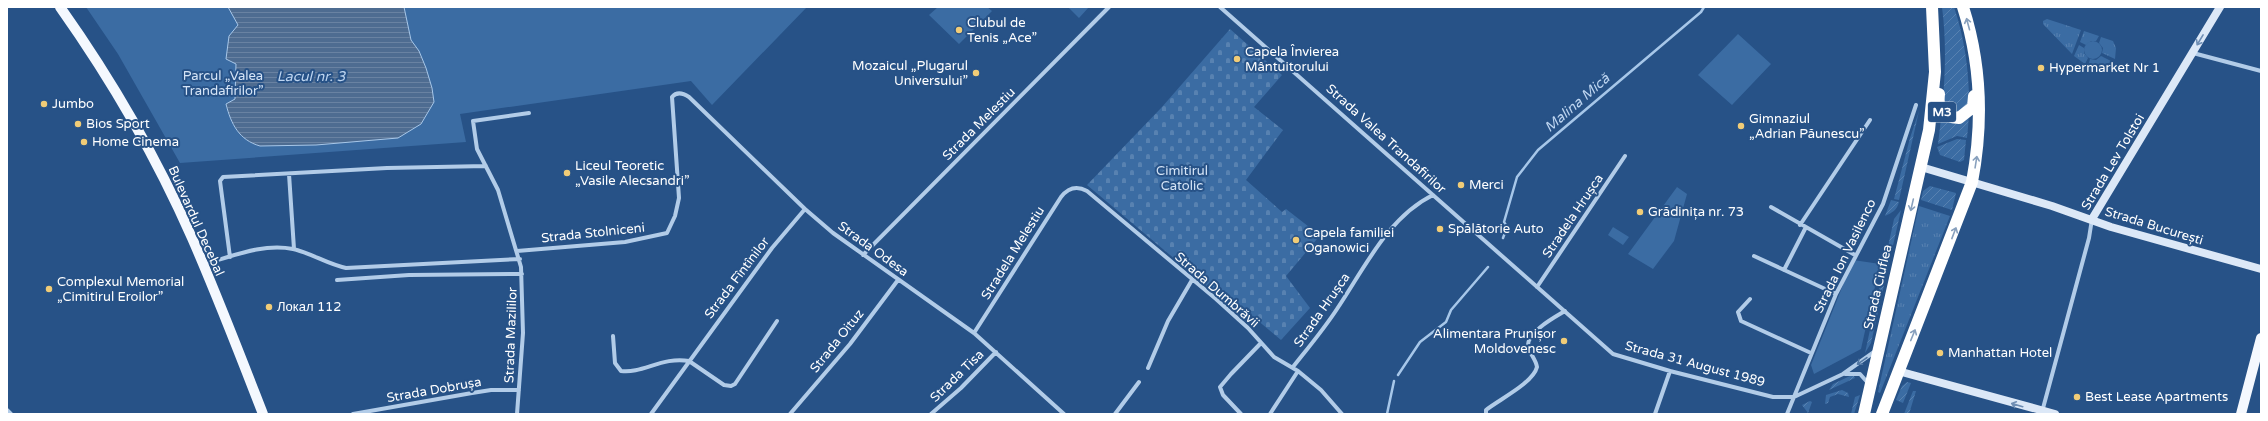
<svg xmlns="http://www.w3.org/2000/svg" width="2268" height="421" font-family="'Varela Round',sans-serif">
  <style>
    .grass { fill: url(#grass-tufts) }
    .cemetery { fill: url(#cemetery-stones) }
    .park { fill: #3b6ca3 }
    .garden { fill: url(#garden-furrows) }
    .water { fill: url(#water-rules); stroke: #a7c7e9 }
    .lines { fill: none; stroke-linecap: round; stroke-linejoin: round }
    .stream { stroke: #a7c7e9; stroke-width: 2.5 }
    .street { stroke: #b2cce8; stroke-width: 4 }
    .secondary { stroke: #dce8f7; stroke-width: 8 }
    .primary { stroke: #f4f8fe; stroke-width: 10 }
    .highway { stroke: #fff; stroke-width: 12 }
    .oneway { stroke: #88a0bd }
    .oneway2 { stroke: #6f8eb4 }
    .oneway3 { stroke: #5177a4 }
    .poi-dot { fill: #f1cc77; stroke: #275287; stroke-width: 1.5 }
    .labels { text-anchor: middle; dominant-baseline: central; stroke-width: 4; stroke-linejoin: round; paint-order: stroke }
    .shield { fill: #275287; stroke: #becbdb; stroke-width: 1 }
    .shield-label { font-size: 12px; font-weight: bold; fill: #fff }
    .poi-label { font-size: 13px; fill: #fff; stroke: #275287; text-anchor: start }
    .park-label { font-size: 13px; fill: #d6e5f7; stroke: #275287 }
    .street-label { font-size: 13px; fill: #fff; stroke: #275287 }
    .water-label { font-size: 14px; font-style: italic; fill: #bed5f0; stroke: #275287 }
  </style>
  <defs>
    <pattern id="grass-tufts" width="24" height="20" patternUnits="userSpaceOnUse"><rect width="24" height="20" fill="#3b6ca3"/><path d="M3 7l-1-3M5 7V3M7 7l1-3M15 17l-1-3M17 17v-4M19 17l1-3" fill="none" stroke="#5882b1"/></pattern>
    <pattern id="cemetery-stones" width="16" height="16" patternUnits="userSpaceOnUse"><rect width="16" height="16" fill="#3b6ca3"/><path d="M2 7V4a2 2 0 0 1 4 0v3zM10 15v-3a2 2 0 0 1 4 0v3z" fill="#5882b1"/></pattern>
    <pattern id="garden-furrows" width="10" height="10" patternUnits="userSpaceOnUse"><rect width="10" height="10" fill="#3b6ca3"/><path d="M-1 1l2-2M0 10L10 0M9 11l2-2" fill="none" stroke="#5882b1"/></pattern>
    <pattern id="water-rules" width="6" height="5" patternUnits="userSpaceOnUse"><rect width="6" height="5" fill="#4e6c91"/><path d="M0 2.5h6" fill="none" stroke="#6982a2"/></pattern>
  </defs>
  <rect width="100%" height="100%" fill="#275287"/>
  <path class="grass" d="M 2047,19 L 2081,30 L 2072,54 L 2043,24 L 2043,21 Z
    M 2084,31 L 2099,36 L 2096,41 L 2091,41 L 2086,45 L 2080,42 Z
    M 2101,37 L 2113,41 L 2116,48 L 2115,59 L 2102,53 L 2103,48 L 2099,43 Z
    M 2079,45 L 2084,48 L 2084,53 L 2088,58 L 2085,64 L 2074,56 Z
    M 2101,56 L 2113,62 L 2100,71 L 2088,66 L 2090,59 L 2096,60 Z
    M 1919,206 L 1950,216 L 1880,393 L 1878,392 Z"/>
  <path class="cemetery" d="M 1230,29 L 1282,75 L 1254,107 L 1283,130 L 1246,180 L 1282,212 L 1286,209 L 1313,230 L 1310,234 L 1317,239 L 1286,276 L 1310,308 L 1281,340 L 1237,303 L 1234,309 L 1087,185 L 1162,107 Z"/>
  <path class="park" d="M 86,7 L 807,7 L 712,105 L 691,81 L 460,114 L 466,142 L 180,163 L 118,54 Z
    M 938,7 L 987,7 L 992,11 L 959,44 L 929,15 Z
    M 1068,7 L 1089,7 L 1079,18 Z
    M 1738,34 L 1771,64 L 1732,105 L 1698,75 Z
    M2084 50a9 9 0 1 1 18 0a9 9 0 1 1-18 0Z
    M 1677,187 L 1687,194 L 1674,241 L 1653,269 L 1628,254 Z
    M 1613,227 L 1629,237 L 1623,245 L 1608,235 Z
    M 1853,260 L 1880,264 L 1861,349 L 1814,374 L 1811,365 Z"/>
  <path class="garden" d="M 1942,7 L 1954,7 C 1968,48 1972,95 1967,138 L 1957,136 L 1938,144 C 1944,98 1948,53 1942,7 Z
    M 1919,111 L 1899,200 L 1894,199 L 1910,138 Z
    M 1957,139 L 1966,140 L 1964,160 L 1960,162 L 1940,155 L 1937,147 Z
    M 1930,186 L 1956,193 L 1952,210 L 1921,200 L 1923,191 Z
    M 1891,200 L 1899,202 C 1897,210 1892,213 1885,216 Z
    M 1901,210 L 1871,343 L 1865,353 L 1894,219 Z
    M 1850,376 L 1854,376 L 1855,378 L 1829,390 L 1833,384 Z
    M 1907,382 L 1911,383 L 1903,403 L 1896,400 L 1902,386 Z
    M 1842,390 L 1848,393 L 1849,397 L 1838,394 L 1830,397 L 1828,403 L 1825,404 L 1826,395 Z
    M 1913,391 L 1916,391 L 1909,414 L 1904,414 Z
    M 1860,395 L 1854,414 L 1851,414 L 1855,397 Z
    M 1810,401 L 1812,402 L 1808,413 L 1802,405 Z"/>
  <path class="water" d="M 228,7 L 404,7 L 411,40 L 419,51 L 426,68 L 432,88 L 434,102 L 421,124 L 398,138 L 316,145 L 260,146 C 239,140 231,124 226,104 L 235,99 L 236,64 L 226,59 L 229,36 L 238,25 Z"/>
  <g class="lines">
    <path class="stream" d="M 1503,238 L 1507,227 L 1504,222 L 1517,177 L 1538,150 L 1701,12 L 1704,7
      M 1398,375 L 1420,342 L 1446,322 L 1451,310 L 1488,267
      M 1387,414 L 1394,381"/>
    <path class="street" d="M 1220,7 L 1613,354 L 1670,371 L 1773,397 L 1794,397 L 1843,374 L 1874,352
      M 2193,53 L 2261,71
      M 289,174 L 294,249
      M 1771,207 L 1855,255
      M 1800,225 L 1870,120
      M 517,251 L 625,242 L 667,233 L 675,216 L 679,198 L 672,97 C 677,91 683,93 689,97 L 805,209 L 833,233 L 974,333 L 1064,414
      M 863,255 L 1109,7
      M 1754,256 L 1836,294
      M 230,257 L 220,181 L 223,177 L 387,168 L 486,166
      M 205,264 C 233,256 263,243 293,249 C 311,253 327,264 346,268 L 520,259
      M 1784,270 L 1806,227
      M 337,280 L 409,275 L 522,274
      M 1537,287 L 1625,156
      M 1750,299 L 1738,312 L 1741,321 L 1811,353
      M 974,333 L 1061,197 C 1068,188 1076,185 1087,191 L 1216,299 L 1248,328 L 1274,357 L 1298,371 L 1321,390 L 1342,414
      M 613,336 L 615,363 L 621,371 C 642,374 663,356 689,361 L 724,385 L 731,386 L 735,384 L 777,321
      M 1293,367 C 1308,348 1324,329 1337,309 C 1364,269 1388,217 1433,195
      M 1148,368 L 1168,321 L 1192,280
      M 1845,374 L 1860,374 L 1868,383
      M 7,410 L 11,414
      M 2042,412 L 2089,238 L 2092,219
      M 353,414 L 472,393 L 491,390 L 519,390
      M 517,414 L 523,333 L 521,267 L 498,190 L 477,149 L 473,121 L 529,113
      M 651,414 L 772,248 L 805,209
      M 790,414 L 850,344 L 898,280
      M 931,414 L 961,388 L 996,352
      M 1115,414 L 1139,382
      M 1241,414 L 1223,395 L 1220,387 L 1231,374 L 1261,343
      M 1270,414 L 1298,371
      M 1486,414 L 1486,410 C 1500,399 1533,383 1537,367 C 1536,359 1529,353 1528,346 C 1527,332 1555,317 1565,311
      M 1655,414 L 1670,371
      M 1787,414 L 1836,294 L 1883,204 L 1916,105"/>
    <path class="secondary" d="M 1921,167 L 2052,206 L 2111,227 L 2261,269
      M 2092,219 L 2220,7
      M 1898,371 L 2055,414"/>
    <path class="primary" d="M 60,7 C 111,79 156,156 192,238 C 217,295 240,355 263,414
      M 2241,414 L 2261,338"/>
    <path class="highway" d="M 1939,94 C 1937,110 1943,117 1959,118 L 1973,107 L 1974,96
      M 1864,414 L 1929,130 L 1935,72 L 1932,7
      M 1882,414 L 1972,182 C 1983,124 1981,63 1963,7"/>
  </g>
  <defs><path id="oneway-shaft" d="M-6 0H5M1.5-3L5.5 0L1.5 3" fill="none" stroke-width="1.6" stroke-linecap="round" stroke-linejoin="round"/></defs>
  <g class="oneway">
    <use href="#oneway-shaft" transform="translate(1968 24) rotate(-105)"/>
    <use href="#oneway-shaft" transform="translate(1976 162) rotate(-81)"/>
    <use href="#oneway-shaft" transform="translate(1912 205) rotate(103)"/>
    <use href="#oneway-shaft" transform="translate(1954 233) rotate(-69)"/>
    <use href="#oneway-shaft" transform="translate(1913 335) rotate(-68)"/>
  </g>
  <g class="oneway2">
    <use href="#oneway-shaft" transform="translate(2200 40) rotate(121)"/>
    <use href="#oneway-shaft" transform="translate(2017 405) rotate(-164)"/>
  </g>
  <use class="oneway3" href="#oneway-shaft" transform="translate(1862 361) rotate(145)"/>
  <g class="poi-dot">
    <circle cx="959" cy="30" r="4"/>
    <circle cx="1237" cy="59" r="4"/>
    <circle cx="2041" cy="68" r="4"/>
    <circle cx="976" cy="73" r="4"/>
    <circle cx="44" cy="104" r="4"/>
    <circle cx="78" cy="124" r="4"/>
    <circle cx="1741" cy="126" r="4"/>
    <circle cx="84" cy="142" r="4"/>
    <circle cx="567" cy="173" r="4"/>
    <circle cx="1461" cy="185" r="4"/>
    <circle cx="1640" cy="212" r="4"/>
    <circle cx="1440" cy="229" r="4"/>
    <circle cx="1296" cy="240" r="4"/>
    <circle cx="49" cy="289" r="4"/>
    <circle cx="269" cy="307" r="4"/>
    <circle cx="1564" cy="341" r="4"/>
    <circle cx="1940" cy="353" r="4"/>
    <circle cx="2077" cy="397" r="4"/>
  </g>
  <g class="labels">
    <rect class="shield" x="1928" y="102" width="28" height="20" rx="3"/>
    <g class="shield-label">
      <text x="1942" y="112">M3</text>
    </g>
    <g class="poi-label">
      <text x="967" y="23">Clubul de<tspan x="967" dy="15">Tenis „Ace”</tspan></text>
      <text x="1245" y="52">Capela Învierea<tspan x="1245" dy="15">Mântuitorului</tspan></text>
      <text x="968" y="66" text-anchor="end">Mozaicul „Plugarul<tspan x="968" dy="15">Universului”</tspan></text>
      <text x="2049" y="68">Hypermarket Nr 1</text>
      <text x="52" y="104">Jumbo</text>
      <text x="1749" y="119">Gimnaziul<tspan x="1749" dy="15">„Adrian Păunescu”</tspan></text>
      <text x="86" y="124">Bios Sport</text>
      <text x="92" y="142">Home Cinema</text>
      <text x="575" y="166">Liceul Teoretic<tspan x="575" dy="15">„Vasile Alecsandri”</tspan></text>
      <text x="1469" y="185">Merci</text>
      <text x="1648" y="212">Grădinița nr. 73</text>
      <text x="1448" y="229">Spălătorie Auto</text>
      <text x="1304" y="233">Capela familiei<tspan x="1304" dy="15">Oganowici</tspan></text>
      <text x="57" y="282">Complexul Memorial<tspan x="57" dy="15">„Cimitirul Eroilor”</tspan></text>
      <text x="277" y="307">Локал 112</text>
      <text x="1556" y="334" text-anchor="end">Alimentara Prunișor<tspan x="1556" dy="15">Moldovenesc</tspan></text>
      <text x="1948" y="353">Manhattan Hotel</text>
      <text x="2085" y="397">Best Lease Apartments</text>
    </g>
    <g class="park-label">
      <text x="223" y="76">Parcul „Valea<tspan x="223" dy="15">Trandafirilor”</tspan></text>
      <text x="1182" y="171">Cimitirul<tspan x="1182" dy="15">Catolic</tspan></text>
    </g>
    <g class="street-label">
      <text transform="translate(979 124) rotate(-45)">Strada Melestiu</text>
      <text transform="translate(1386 139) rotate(42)">Strada Valea Trandafirilor</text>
      <text transform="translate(2113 162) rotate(-59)">Strada Lev Tolstoi</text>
      <text transform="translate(1573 216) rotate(-56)">Stradela Hrușca</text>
      <text transform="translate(196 221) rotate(66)">Bulevardul Decebal</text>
      <text transform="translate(2154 226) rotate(17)">Strada București</text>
      <text transform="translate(593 233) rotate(-6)">Strada Stolniceni</text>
      <text transform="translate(873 249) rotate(36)">Strada Odesa</text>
      <text transform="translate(1013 253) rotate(-58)">Stradela Melestiu</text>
      <text transform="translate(1845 256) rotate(-64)">Strada Ion Vasilenco</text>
      <text transform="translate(737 278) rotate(-53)">Strada Fîntînilor</text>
      <text transform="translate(1878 287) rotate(-77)">Strada Ciuflea</text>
      <text transform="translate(1217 290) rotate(41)">Strada Dumbrăvii</text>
      <text transform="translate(1322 310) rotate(-55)">Strada Hrușca</text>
      <text transform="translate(511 335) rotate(-88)">Strada Mazililor</text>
      <text transform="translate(837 341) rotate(-51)">Strada Oituz</text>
      <text transform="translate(1695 364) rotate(15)">Strada 31 August 1989</text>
      <text transform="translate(957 376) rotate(-44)">Strada Tisa</text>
      <text transform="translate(434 390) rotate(-10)">Strada Dobrușa</text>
    </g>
    <g class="water-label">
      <text x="311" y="76">Lacul nr. 3</text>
      <text transform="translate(1577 103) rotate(-41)">Malina Mică</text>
    </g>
  </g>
  <rect width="2268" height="421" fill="none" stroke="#ffffff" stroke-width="16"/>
</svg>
